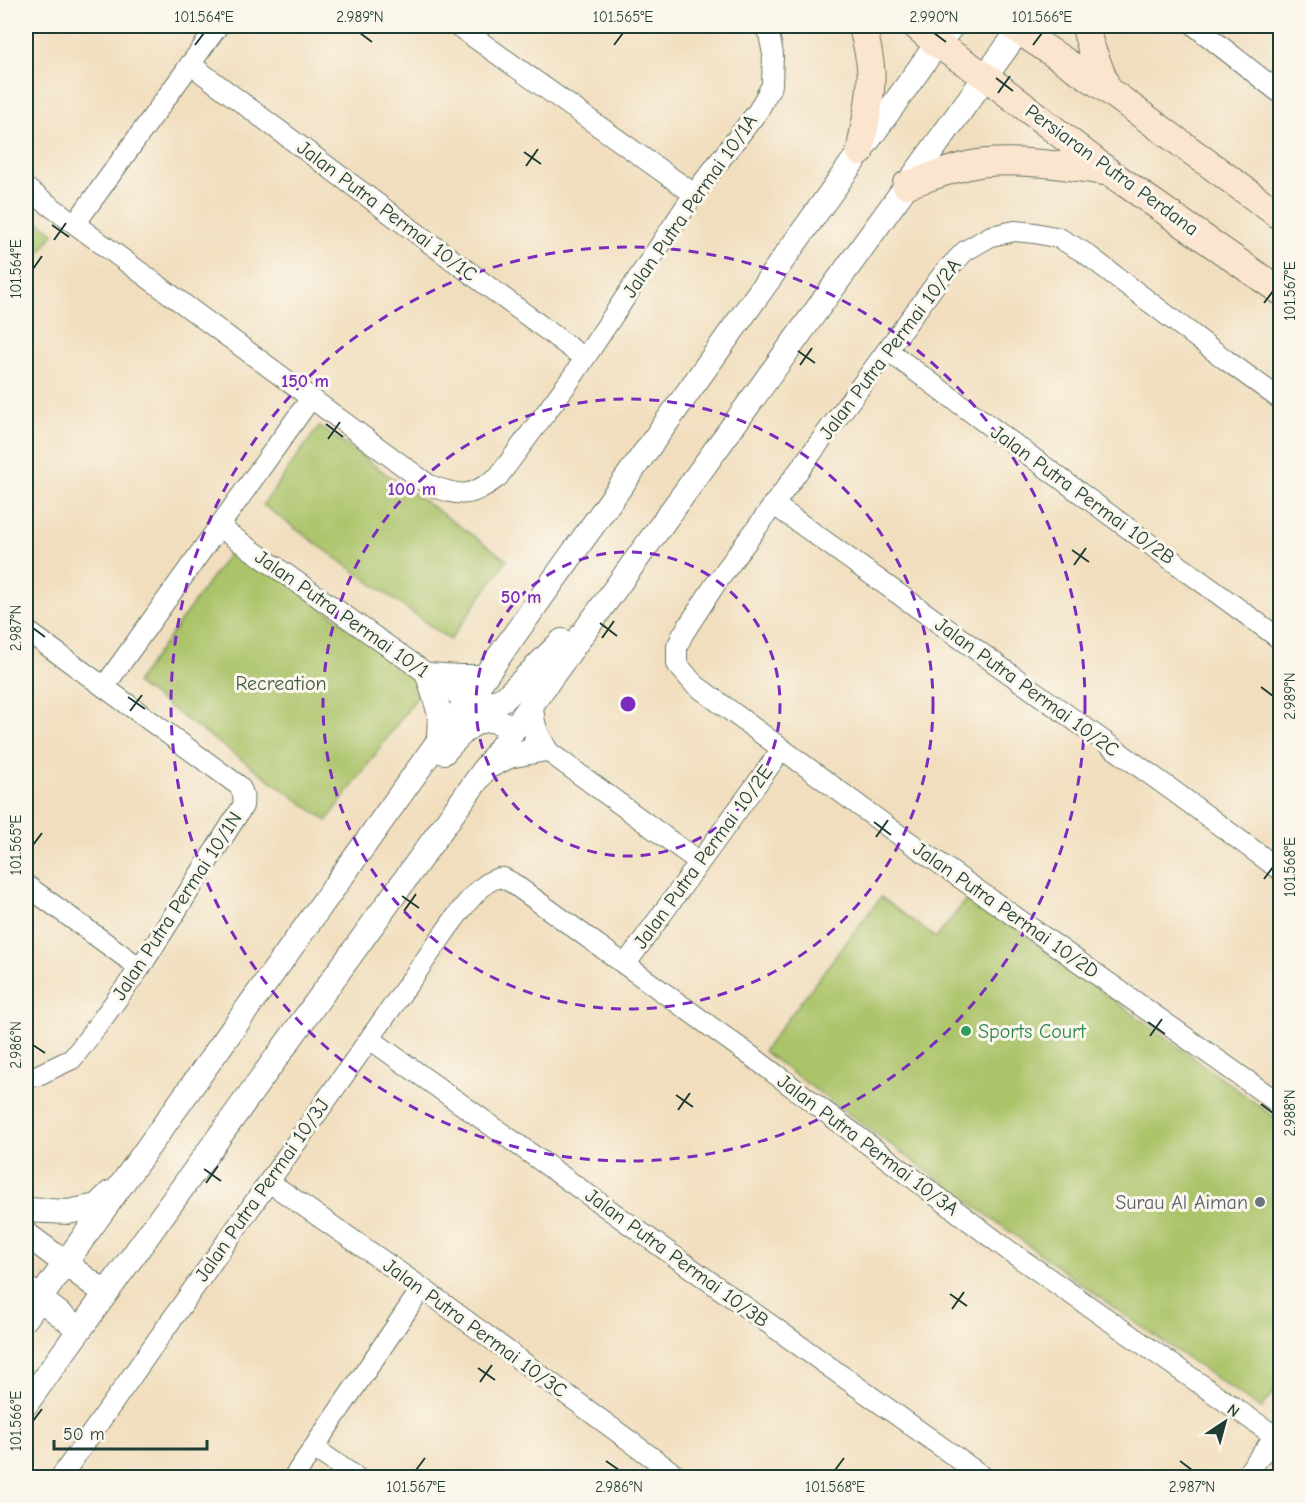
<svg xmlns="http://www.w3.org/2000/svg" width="1306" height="1503" font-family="'Comic Neue',sans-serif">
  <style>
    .green { fill: #abc369; stroke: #65804e; stroke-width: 1.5 }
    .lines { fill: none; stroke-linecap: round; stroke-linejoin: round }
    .minor-casing { stroke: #687564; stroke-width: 22 }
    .tertiary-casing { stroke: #687564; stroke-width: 26 }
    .secondary-casing { stroke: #687564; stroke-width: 29 }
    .minor { stroke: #fff; stroke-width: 20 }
    .tertiary { stroke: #fff; stroke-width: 24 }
    .secondary { stroke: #fbe5cf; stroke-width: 27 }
    .ticks { fill: none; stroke: #1f3d34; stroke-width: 2 }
    .ring { fill: none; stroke: #7b2cbf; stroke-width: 3; stroke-dasharray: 10 8 }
    .leisure-dot { fill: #2e9e5b; stroke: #fbf7ec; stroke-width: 2 }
    .worship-dot { fill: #6b7280; stroke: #fbf7ec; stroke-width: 2 }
    .labels { text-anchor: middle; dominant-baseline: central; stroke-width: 6; stroke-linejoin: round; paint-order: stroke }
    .street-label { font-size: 20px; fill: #1f3d34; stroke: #fbf7ec }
    .park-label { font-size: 20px; fill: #425e41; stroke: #fbf7ec }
    .leisure-label { font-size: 20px; fill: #27864d; stroke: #fbf7ec; text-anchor: start }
    .worship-label { font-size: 20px; fill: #5b616d; stroke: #fbf7ec; text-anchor: end }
    .centre { fill: #7b2cbf; stroke: #fbf7ec; stroke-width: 3 }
    .ring-label { font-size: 18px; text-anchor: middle; font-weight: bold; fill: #7b2cbf; stroke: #fbf7ec; stroke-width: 6; stroke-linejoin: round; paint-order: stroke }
    .neatline { fill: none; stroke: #1f3d34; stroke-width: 2 }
    .ticks-label { font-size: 15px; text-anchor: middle; fill: #1f3d34 }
  </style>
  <rect width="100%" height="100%" fill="#fbf7ec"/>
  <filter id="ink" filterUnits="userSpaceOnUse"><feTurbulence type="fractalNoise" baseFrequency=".0167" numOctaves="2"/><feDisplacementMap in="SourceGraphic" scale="12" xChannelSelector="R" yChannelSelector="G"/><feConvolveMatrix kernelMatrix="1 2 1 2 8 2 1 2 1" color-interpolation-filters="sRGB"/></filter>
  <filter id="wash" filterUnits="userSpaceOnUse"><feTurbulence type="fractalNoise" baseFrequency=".008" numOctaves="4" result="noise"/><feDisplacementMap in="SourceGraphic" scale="24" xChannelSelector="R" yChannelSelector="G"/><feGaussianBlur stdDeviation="1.35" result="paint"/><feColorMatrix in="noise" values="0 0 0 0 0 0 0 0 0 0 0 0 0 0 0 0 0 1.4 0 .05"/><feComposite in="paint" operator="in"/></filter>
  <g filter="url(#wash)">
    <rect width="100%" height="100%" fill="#f1debe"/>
    <path class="green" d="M 26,213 L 54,233 L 26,274 Z
      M 319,426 L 507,560 L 450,640 L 263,505 Z
      M 235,545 L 427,683 L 327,821 L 136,683 Z
      M 970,895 L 1280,1121 L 1280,1383 L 1261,1409 L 1110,1305 L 763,1051 L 881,897 L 936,938 Z"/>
  </g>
  <g filter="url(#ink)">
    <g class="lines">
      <defs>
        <path id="minor" d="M 458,26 L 694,194
          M 1195,26 L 1280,93
          M 190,64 L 584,358
          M 26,188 L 429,485 C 462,497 469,498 498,477 L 573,376 L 694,194 L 758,111 L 772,85 L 773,54 L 769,34 L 764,26
          M 75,224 L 218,26
          M 887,350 L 1114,518 L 1280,639
          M 1280,399 L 1226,360 L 1085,253 L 1059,238 L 1035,233 L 1015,231 L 991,236 L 965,251 L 943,274 L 714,586 L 683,634 L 677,647 L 677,664 L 694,684 L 888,827 L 1280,1104
          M 773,504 L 1172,790 L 1280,870
          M 219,527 L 466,701
          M 26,630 L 238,785 C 244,792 244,797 243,806 L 140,968 L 83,1045 L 72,1059 L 36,1076 L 26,1078
          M 104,687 L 311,398
          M 534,741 L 699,862
          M 26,885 L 140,968
          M 625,965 L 782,749
          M 370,1039 L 985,1478
          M 269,1182 L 422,1288 L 680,1478
          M 314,1448 L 357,1478
          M 60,1478 L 435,946 C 447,930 481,875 503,878 C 506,879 508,881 511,882 L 758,1061 L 1008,1250 L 1275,1436
          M 293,1478 L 422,1288
          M 1244,1478 L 1280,1429"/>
        <path id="tertiary" d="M 466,701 L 495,702 L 505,698 L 562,641
          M 439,739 L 440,714 L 428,675 L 459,677 L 484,677
          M 444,752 C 456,740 471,718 491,720 C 499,721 507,725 514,727
          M 485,768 L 509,756 L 545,749 C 534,731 532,724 531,704
          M 26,1210 L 68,1212 L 97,1206 L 110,1193
          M 26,1234 L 105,1293
          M 26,1288 L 79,1329
          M 26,1318 L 937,44 L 952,26
          M 26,1404 L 1022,26"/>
        <path id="secondary" d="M 916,26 L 937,44 L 985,76 L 1109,172 L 1280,291
          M 1012,26 L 1108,90 L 1280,216
          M 1085,26 L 1091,47 L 1108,90
          M 860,152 C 864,126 872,99 871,72 C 870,57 866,40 862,26
          M 906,185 C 931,177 957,166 982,163 C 1024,159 1067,166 1108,172"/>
      </defs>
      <use href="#minor" class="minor-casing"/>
      <use href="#tertiary" class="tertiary-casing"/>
      <use href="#secondary" class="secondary-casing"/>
      <use href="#minor" class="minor"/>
      <use href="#tertiary" class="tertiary"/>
      <use href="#secondary" class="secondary"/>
    </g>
  </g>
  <path class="ticks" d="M 360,33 L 372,42M 934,33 L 946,42M 195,45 L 204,33M 614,45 L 623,33M 1033,45 L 1042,33M 996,78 L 1013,91M 998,93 L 1010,76M 524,152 L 541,164M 526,166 L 538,149M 52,225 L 69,237M 54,240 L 66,223M 33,269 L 42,256M 1264,303 L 1273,291M 798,351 L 815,363M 800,365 L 812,348M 326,424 L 343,437M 328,439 L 340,422M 1072,550 L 1089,562M 1074,565 L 1086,548M 600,623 L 617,636M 33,628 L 45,637M 602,638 L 614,621M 1261,687 L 1273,696M 128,697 L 145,709M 130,711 L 142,695M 874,822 L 891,835M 876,837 L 888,820M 33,845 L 42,833M 1264,879 L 1273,867M 402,896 L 419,908M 404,911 L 416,894M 1148,1022 L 1165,1034M 1150,1036 L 1162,1019M 33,1045 L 45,1053M 676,1095 L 693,1107M 1261,1104 L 1273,1113M 678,1110 L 690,1093M 204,1169 L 221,1181M 206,1183 L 218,1166M 950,1294 L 967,1306M 952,1309 L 964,1292M 478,1368 L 495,1380M 480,1382 L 492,1365M 33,1421 L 42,1409M 606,1461 L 619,1470M 1180,1461 L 1192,1470M 416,1470 L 425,1458M 835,1470 L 844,1458"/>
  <g class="ring">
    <circle cx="628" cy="704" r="152"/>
    <circle cx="628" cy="704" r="305"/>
    <circle cx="628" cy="704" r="457"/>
  </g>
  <circle class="leisure-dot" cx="966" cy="1031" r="6"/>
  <circle class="worship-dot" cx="1260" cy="1202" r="6"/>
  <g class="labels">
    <g class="street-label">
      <text transform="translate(1112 170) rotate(36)">Persiaran Putra Perdana</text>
      <text transform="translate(690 206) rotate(-55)">Jalan Putra Permai 10/1A</text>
      <text transform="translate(387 211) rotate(37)">Jalan Putra Permai 10/1C</text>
      <text transform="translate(890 349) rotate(-53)">Jalan Putra Permai 10/2A</text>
      <text transform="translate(1083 495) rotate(36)">Jalan Putra Permai 10/2B</text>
      <text transform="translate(342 614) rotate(35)">Jalan Putra Permai 10/1</text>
      <text transform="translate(1027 687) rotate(36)">Jalan Putra Permai 10/2C</text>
      <text transform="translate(703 857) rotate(-54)">Jalan Putra Permai 10/2E</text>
      <text transform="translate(177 906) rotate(-57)">Jalan Putra Permai 10/1N</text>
      <text transform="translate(1006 910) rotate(35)">Jalan Putra Permai 10/2D</text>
      <text transform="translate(868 1145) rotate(37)">Jalan Putra Permai 10/3A</text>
      <text transform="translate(262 1190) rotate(-55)">Jalan Putra Permai 10/3J</text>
      <text transform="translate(677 1258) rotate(36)">Jalan Putra Permai 10/3B</text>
      <text transform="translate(475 1328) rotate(36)">Jalan Putra Permai 10/3C</text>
    </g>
    <g class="park-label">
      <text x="281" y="683">Recreation</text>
    </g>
    <g class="leisure-label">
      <text x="978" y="1031">Sports Court</text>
    </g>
    <g class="worship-label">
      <text x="1248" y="1202">Surau Al Aiman</text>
    </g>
  </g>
  <circle cx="628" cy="704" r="9" class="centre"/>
  <g class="ring-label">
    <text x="305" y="387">150 m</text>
    <text x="412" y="495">100 m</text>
    <text x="521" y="603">50 m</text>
  </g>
  <rect width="1306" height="1503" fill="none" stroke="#fbf7ec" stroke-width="66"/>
  <g transform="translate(1225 1422) rotate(36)" stroke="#fbf7ec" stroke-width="4.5" paint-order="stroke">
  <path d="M0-4.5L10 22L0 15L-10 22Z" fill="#1f3d34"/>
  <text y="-9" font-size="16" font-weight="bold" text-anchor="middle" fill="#1f3d34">N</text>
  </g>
  <path d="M54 1440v9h153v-9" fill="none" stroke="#1f3d34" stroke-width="3"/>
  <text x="63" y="1440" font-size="18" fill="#1f3d34" stroke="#fbf7ec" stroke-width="4.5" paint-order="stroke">50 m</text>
  <rect x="33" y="33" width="1240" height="1437" class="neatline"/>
  <g class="ticks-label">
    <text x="204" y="22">101.564°E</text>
    <text x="360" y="22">2.989°N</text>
    <text x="623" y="22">101.565°E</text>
    <text x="934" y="22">2.990°N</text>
    <text x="1042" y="22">101.566°E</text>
    <text transform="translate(16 269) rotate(-90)" y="5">101.564°E</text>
    <text transform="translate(1290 291) rotate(-90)" y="5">101.567°E</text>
    <text transform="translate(16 628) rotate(-90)" y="5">2.987°N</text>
    <text transform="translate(1290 696) rotate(-90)" y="5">2.989°N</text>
    <text transform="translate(16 845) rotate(-90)" y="5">101.565°E</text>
    <text transform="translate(1290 867) rotate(-90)" y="5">101.568°E</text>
    <text transform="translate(16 1045) rotate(-90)" y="5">2.986°N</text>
    <text transform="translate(1290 1113) rotate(-90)" y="5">2.988°N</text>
    <text transform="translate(16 1421) rotate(-90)" y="5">101.566°E</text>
    <text x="416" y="1492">101.567°E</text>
    <text x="619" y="1492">2.986°N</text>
    <text x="835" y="1492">101.568°E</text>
    <text x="1192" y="1492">2.987°N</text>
  </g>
</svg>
